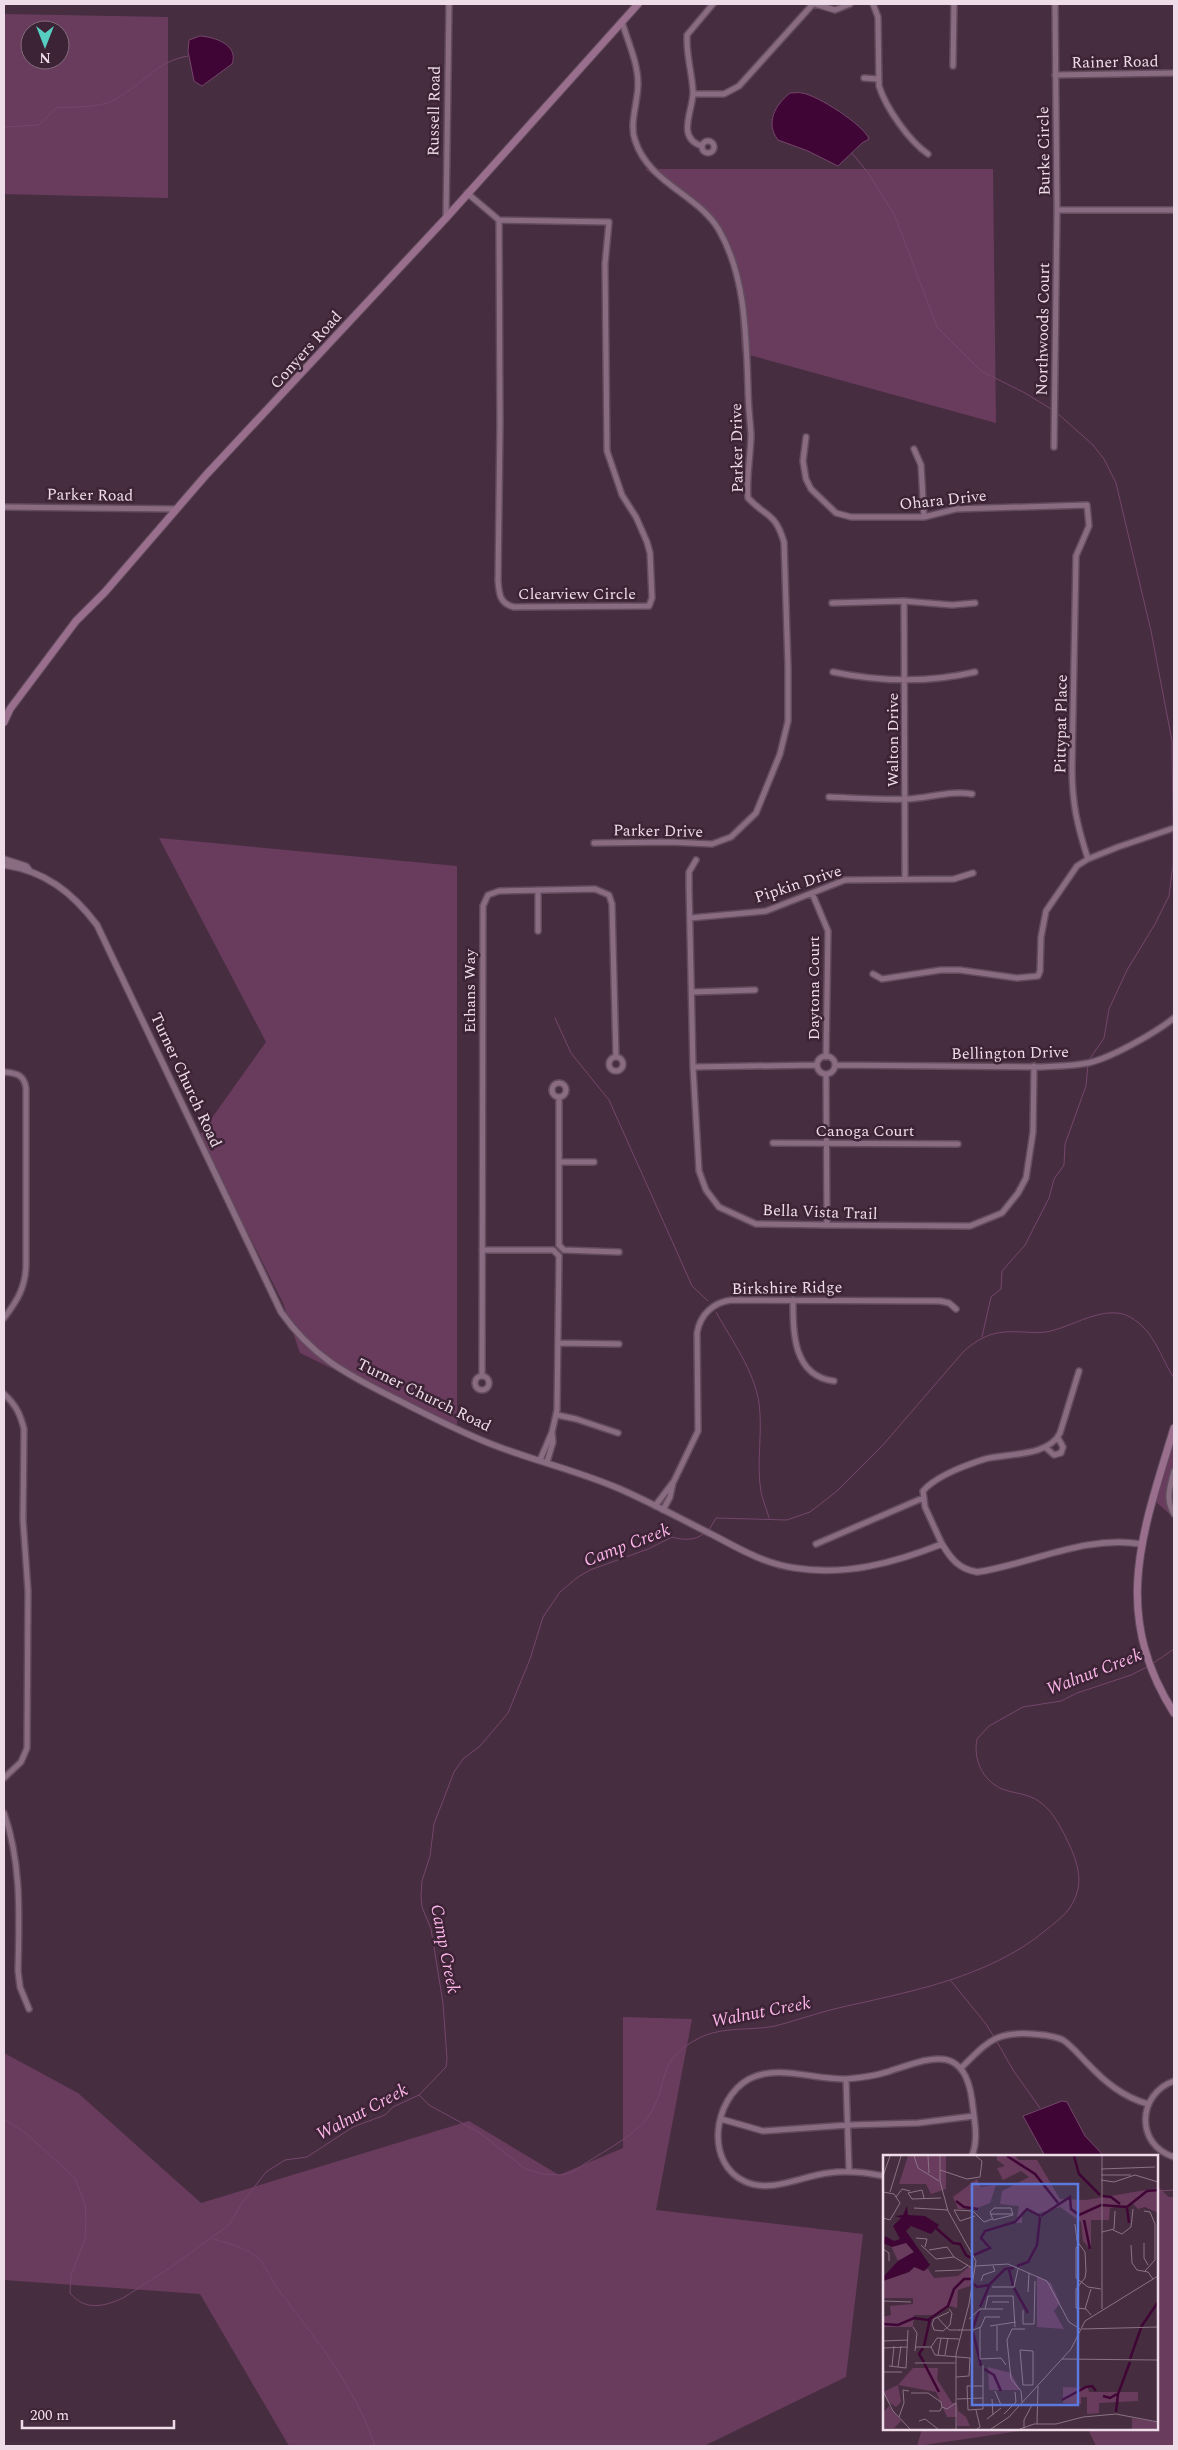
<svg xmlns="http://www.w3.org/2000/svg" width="1178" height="2450" font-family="Spectral,serif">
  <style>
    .green { fill: #693c5e; fill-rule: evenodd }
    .water { fill: #3f0635; stroke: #74466b }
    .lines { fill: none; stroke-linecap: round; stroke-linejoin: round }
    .stream { stroke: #74466b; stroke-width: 1 }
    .minor-casing { stroke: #624c5d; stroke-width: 8 }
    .tertiary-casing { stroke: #624c5d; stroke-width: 8 }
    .secondary-casing { stroke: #624c5d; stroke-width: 9 }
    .minor { stroke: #896c81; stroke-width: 5 }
    .tertiary { stroke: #896c81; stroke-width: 5.5 }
    .secondary { stroke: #9a6f8e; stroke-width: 7 }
    .labels { text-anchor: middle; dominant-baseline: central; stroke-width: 5; stroke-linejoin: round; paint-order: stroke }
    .street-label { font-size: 16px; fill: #eedde9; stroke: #3c2335 }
    .water-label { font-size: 18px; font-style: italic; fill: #fbb4e8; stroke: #3c2335 }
    .inset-river { fill: none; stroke: #3f0635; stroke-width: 2.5 }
    .inset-road { fill: none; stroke: #8a7384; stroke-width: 1 }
    .view { fill: #5c79dd; fill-opacity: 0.15; stroke: #5c79dd; stroke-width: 2.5 }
    .inset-edge { fill: none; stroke: #eedde9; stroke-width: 2.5 }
  </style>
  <rect width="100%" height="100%" fill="#472d40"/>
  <path class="green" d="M 4,14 L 168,17 L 168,198 L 4,194 ZM 30,30 L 60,30 L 60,60 L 30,60 Z
    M 645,169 L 993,169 L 996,423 L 742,353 L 738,289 L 725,239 L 691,203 Z
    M 159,838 L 457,866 L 457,1429 L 300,1353 L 283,1303 L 199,1136 L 266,1042 Z
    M 1174,1437 L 1174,1518 L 1156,1502 Z
    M 623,2017 L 692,2019 L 656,2210 L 863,2234 L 846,2377 L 704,2446 L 289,2446 L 200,2294 L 4,2280 L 4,2053 L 78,2093 L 201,2203 L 469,2121 L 559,2175 L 623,2148 Z
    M 1157,2186 L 1169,2197 L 1174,2197 L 1174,2446 L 1096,2446 L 1088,2429 L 1157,2429 Z
    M 922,2429 L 1034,2429 L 917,2446 Z"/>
  <path class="water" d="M 200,36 C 215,37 239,45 232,64 L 202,86 L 194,81 L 188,51 L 189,40 Z
    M 790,93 C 794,93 799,92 802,93 C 817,95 864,125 869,139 L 862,143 L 838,166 L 808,151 L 778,140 C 765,123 775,105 790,93 Z
    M 1062,2101 L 1067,2102 L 1085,2136 L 1104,2156 L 1045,2156 L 1023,2116 Z"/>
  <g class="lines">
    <path class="stream" d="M 4,127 L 39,125 L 56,108 C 75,106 98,109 116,99 C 143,84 157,61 188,56
      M 852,153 L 869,174 L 895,216 L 937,327 L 981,371 L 1025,393 L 1053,410
      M 1056,412 L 1093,445 L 1104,459 L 1116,483 L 1151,631 L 1172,741 L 1173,826
      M 555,1018 L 571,1053 L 609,1100 L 685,1270 L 692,1286 L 708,1301
      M 1089,1060 L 1104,1038 L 1109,1009 L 1127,970 L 1155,924 L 1169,896 L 1173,865 L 1173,830
      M 716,1312 C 732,1341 754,1370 759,1403 C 763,1432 756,1463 761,1492 C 763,1501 767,1510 769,1518
      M 982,1337 L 991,1297 L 1001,1289 L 1002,1271 L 1025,1245 L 1049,1198 L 1054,1179 L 1064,1165 L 1065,1144 L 1086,1086 L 1088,1064
      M 709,1530 L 716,1518 L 787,1520 L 810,1512 L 837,1491 L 882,1446 L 964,1351 C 972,1344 982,1337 993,1334 C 1010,1329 1029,1334 1046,1332 C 1071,1328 1105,1303 1130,1317 C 1155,1331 1160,1357 1174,1378
      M 1152,1664 L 1174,1649
      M 951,1981 L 986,2024 L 994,2037
      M 996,2040 L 1013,2070 L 1040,2108
      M 419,2095 L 429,2105 L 480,2133 L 525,2169 L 543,2174 L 562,2175 L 573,2172 C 595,2155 636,2137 650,2114 C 671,2080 654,2062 699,2038 C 723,2026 750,2031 775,2026 C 795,2021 814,2014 834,2009 C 907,1992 987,1979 1046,1930 C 1061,1918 1073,1910 1078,1889 C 1081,1874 1076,1860 1070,1846 C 1062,1830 1055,1813 1040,1802 C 1028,1793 1015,1794 1002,1789 C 982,1780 973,1759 977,1739 L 989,1726 L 1023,1707 L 1061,1701 L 1077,1693 L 1131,1675 L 1149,1666
      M 4,2119 L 28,2135 L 75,2178 L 85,2204 L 86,2219 L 85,2240 L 71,2275 L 70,2293 C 85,2311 103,2307 123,2298 L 168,2269 L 229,2225 L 242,2203 L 266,2172 L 285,2160 L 307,2157 L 353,2127 L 385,2115 L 393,2107 L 419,2095 L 446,2067 L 447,2059 L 443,2003 L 431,1929 L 422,1907 L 421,1895 L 422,1881 L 430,1856 L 434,1824 L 454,1772 L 463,1759 L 480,1746 L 508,1713 L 530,1659 L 543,1617 L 560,1592 L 578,1577 L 590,1570 L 648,1549 L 672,1537 C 682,1540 695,1541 703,1534
      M 1157,2191 L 1174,2190
      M 214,2239 C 229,2244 247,2248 259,2259 C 267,2267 270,2278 277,2288 C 314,2337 356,2387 375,2446"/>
    <defs>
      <path id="minor" d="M 815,4 L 835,10 L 850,4
        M 873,4 L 878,17 L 879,86 C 886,108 909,141 928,154
        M 953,66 L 954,4
        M 1055,75 L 1174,73
        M 864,78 L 878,79
        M 693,94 L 724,94 L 739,86 L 813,4
        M702 147a6 6 0 1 1 12 0a6 6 0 1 1-12 0Z
        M 702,146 C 675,138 694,109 693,91 C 692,74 687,58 687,41 L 687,35 L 713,4
        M 467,193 L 499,220
        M 1057,210 L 1174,210
        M 446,218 L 449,4
        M 499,220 L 609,222 L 605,264 L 607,451 L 622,495 L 636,517 L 647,542 L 650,553 L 652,598 L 649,606 L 514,607 C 500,604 499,594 498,581 L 500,424 Z
        M 806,437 L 803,461 L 806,479 L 811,489 L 836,513 L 851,517 L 924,517 L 956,509 L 1087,505 L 1089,526 L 1076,556 L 1072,768 C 1072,803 1077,825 1088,859
        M 1054,447 L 1057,210 L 1055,4
        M 914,449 L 921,465 L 924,517
        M 4,507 L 177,509
        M 904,601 L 905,879
        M 832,603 L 904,601 L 952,605 L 975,603
        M 833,672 C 881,682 928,683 975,672
        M 829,797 C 855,798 881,800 907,799 C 929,798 952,790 972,794
        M 594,843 L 670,842 L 712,844 L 731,837 L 756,813 L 780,754 L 788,721 L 788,667 L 784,542 C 775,512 767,518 748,498 C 746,477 751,455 751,434 C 750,419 748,404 748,388 C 746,336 746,277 719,230 C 698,194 648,183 635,140 C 629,124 638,102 638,84 C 638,63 628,42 622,22
        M 696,860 L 689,872 L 689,887 L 693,1067 L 699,1171 L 706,1190 L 719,1207 L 756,1224 L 827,1225 L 970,1226 L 1002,1213 L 1018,1193 L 1026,1178 L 1033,1132 L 1034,1066
        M 538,890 L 538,931
        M 812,893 L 828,931 L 826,1057
        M 690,918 L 766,911 L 845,880 L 954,879 L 973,873
        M 873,974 L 882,979 L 941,970 L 960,970 L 1017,978 L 1038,976 L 1040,971 L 1041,937 L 1046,911 L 1077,866 L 1088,859 L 1118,847 L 1174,828
        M 692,992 L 755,990
        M817 1065a9 9 0 1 1 18 0a9 9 0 1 1-18 0Z
        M609 1064a7 7 0 1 1 14 0a7 7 0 1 1-14 0Z
        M 835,1065 L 1042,1067 C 1057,1066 1073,1066 1088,1063 C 1111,1058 1155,1033 1174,1018
        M 693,1067 L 817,1065
        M 4,1072 C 17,1073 24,1075 26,1088 L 26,1263 C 26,1286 18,1300 4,1318
        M 826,1074 L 827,1225
        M552 1090a7 7 0 1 1 14 0a7 7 0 1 1-14 0Z
        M 773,1143 L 958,1144
        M 559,1162 L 594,1162
        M 559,1245 L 559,1097
        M 559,1245 L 564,1250 L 619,1252
        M 482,1250 L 553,1250 L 559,1256
        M 793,1300 C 793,1333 793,1376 834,1381
        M 559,1343 L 619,1344
        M 482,1375 L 483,906 L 488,895 L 499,891 L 595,889 L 609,895 L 612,904 L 616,1057
        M475 1383a7 7 0 1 1 14 0a7 7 0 1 1-14 0Z
        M 4,1394 C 15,1404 20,1413 24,1429 L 23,1520 L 28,1591 L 27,1748 L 21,1762 L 4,1778
        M 557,1415 L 576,1419 L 618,1433
        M 1045,1447 L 1054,1455 L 1061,1453 L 1063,1447 L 1058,1438
        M 540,1460 L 552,1432 L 557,1410 L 559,1256
        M 547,1462 L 553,1442 L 552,1432
        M 1174,1471 C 1170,1487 1165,1500 1174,1514
        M 655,1506 L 674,1481 L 698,1431 L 697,1333 C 700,1314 714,1302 732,1300 L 940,1301 L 949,1303 L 956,1309
        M 663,1510 L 670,1497 L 673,1483
        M 816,1544 L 923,1498
        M 942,1544 L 925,1507 L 923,1491 C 936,1476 966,1465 985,1459 C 1008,1453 1048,1457 1060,1433 L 1079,1371
        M 4,1813 C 22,1864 19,1918 18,1971 L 20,1987 L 29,2009
        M 961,2068 C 987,2043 994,2031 1033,2034 C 1043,2035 1053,2035 1063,2040 C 1072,2046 1080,2056 1088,2064 C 1105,2082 1123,2097 1148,2104
        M 846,2079 L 849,2171
        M 1174,2081 C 1137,2094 1135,2145 1174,2157
        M 721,2119 L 763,2131 L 849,2125 L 918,2123 L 974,2116
        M 884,2176 C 865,2172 847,2170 828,2173 C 802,2176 772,2193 746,2182 C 704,2164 713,2099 749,2079 C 777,2064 815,2080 846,2079 C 860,2078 874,2076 887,2072 C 928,2059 964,2041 972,2100 C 974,2119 979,2138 972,2156"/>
      <path id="tertiary" d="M 4,859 L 26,866 L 29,870
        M 4,865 C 45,871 72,892 97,925 L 281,1312 C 311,1355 344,1373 390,1396 C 426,1414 461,1433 499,1447 C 539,1462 581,1472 620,1489 C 652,1503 683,1520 715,1536 C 741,1550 766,1564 795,1568 C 846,1576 894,1563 942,1544 C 951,1559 959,1569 977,1572 C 1032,1564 1083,1535 1141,1544"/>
      <path id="secondary" d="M 4,722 L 10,709 L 76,621 L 105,592 L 206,475 L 446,218 L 638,4
        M 1174,1428 C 1143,1531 1110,1613 1174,1713"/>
    </defs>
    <use href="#minor" class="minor-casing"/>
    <use href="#tertiary" class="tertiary-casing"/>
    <use href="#secondary" class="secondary-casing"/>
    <use href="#minor" class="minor"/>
    <use href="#tertiary" class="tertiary"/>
    <use href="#secondary" class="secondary"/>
  </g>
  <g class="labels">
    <g class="street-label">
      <text transform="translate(1115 62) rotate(-1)">Rainer Road</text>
      <text transform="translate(434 111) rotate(-89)">Russell Road</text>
      <text transform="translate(1044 151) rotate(-91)">Burke Circle</text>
      <text transform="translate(1043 329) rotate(-89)">Northwoods Court</text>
      <text transform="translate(306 350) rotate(-48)">Conyers Road</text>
      <text transform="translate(737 448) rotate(-91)">Parker Drive</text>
      <text transform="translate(90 495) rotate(1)">Parker Road</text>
      <text transform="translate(943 500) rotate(-6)">Ohara Drive</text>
      <text x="577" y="594">Clearview Circle</text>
      <text transform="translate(1061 724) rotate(-89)">Pittypat Place</text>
      <text transform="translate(893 740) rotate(-90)">Walton Drive</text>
      <text transform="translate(658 831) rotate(1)">Parker Drive</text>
      <text transform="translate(798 884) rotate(-18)">Pipkin Drive</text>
      <text transform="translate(814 988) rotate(-90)">Daytona Court</text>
      <text transform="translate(470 991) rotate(-90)">Ethans Way</text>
      <text transform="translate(1010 1053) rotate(-1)">Bellington Drive</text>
      <text transform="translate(186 1080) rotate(65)">Turner Church Road</text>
      <text x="865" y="1131">Canoga Court</text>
      <text transform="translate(820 1212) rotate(2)">Bella Vista Trail</text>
      <text transform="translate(787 1288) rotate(-1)">Birkshire Ridge</text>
      <text transform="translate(424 1395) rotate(26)">Turner Church Road</text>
    </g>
    <g class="water-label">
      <text transform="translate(627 1545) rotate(-21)">Camp Creek</text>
      <text transform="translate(1094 1672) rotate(-21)">Walnut Creek</text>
      <text transform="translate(445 1949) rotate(79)">Camp Creek</text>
      <text transform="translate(761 2012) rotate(-11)">Walnut Creek</text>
      <text transform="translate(362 2112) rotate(-28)">Walnut Creek</text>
    </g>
  </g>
  <g transform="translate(883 2155)">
    <rect width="275" height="275" fill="#472d40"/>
    <path d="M 25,1 L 63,1 L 63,34 L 48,39 L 43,29 L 16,29 ZM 114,1 L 132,1 L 136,5 L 154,5 L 177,44 L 203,45 L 275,33 L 275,58 L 262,52 L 255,54 L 250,49 L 227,53 L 226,65 L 208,65 L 208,95 L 200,86 L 198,67 L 177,52 L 153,59 L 145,54 L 139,57 L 139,68 L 133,68 L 136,51 L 117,49 L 119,36 L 146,22 L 138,16 L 120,25 L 114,13 L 122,11 L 114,5 ZM 94,24 L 98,32 L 113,30 L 107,48 L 92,54 L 75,54 L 70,42 ZM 23,87 L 31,97 L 15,106 L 8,91 ZM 33,111 L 40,116 L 45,114 L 51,123 L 75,121 L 87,111 L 91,117 L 87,131 L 75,135 L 74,153 L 67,151 L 53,160 L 31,160 L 30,172 L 0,172 L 0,162 L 8,160 L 7,151 L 30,149 L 30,143 L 0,143 L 0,126 L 26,117 ZM 154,121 L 168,128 L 177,148 L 171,156 L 181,174 L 154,172 ZM 105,212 L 128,218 L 137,235 L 106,235 ZM 30,213 L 55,213 L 54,224 L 69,248 L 74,248 L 75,256 L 83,262 L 87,271 L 73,271 L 74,262 L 64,262 L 53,237 L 15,230 L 18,247 L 13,252 L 4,246 L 0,237 L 15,230 ZM 180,232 L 205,233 L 206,237 L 255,237 L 255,246 L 216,248 L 216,258 L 204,259 L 204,242 L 198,242 L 198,249 L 180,248 ZM 6,251 L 18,266 L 11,273 L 0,273 L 0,258 ZM 249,263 L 273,267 L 273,274 L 249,274 Z" fill="#693c5e"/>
    <path d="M 24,51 L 25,60 L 42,61 L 56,70 L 48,79 L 28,71 L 23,76 L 47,110 L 41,116 L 31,112 L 26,117 L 0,126 L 0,122 L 15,106 L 31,97 L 23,88 L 9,92 L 0,88 L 2,81 L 11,86 L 17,84 L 10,71 L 18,63 L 12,61 L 20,60 Z" fill="#3f0635"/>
    <path class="inset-river" d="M 124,1 L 152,19 L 175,48M 191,1 L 196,19 L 217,40M 219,41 L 228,42 L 237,49M 73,46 L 81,52 L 95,54M 244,52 L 264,36 L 275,35M 244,53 L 246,68M 158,61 L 187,42 L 188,54 L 196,60 L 218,50 L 244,52M 201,65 L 207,94M 53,73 L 70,88 L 77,89 L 83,100 L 88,103M 91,100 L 107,93 L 98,83 L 102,76 L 132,67 L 144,54 L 157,61M 134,111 L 145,107 L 154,90 L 157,62M 126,114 L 130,131M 91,129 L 94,132 L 106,130 L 122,114 L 131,113M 131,133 L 145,158M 97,152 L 107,129M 0,169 L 15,170 L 31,163 L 45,165 L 65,151 L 71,134 L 81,124 L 88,124M 258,172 L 275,147M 90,173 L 96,156M 90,177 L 98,211M 41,191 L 47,164M 40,193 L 36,199 L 41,207M 247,204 L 258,173M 41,208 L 56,237M 101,214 L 111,220 L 118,236M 220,241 L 227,243 L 234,239M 179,245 L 203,232 L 209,231 L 213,236M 233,257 L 235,239 L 247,207"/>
    <path class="inset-road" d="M 31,1 L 35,13 L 56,26M 45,1 L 46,18M 57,1 L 57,26 L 65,56 L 93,106 L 86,149 L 73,199 L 73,274M 219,1 L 219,154M 218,14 L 272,12M 57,15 L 84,24 L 97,22 L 99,6 L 93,1M 218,20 L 248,20M 0,21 L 7,1M 218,25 L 231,27 L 252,20 L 275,27M 0,37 L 11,39 L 17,48 L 7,65 L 0,63M 7,37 L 18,1M 13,42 L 19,34 L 27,36M 41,43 L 39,35 L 25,38 L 29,44 L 58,43M 31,53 L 65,55M 111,53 L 128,53 L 130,60 L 110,65 L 107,57 ZM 261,56 L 267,57 L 272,69 L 272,105 L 262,116M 107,59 L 130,59M 92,61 L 77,66 L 71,55 L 90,56 L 101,67 L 109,64M 192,69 L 194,86 L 202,97 L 203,116 L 202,123 L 193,134 L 193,153 L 203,154 L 208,160M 230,75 L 239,79 L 248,72 L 250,54M 219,77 L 231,74 L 232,56M 33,83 L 44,84 L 42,92M 261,88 L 261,103 L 265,110M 196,89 L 193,93 L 193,123 L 205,132 L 218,134M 38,90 L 53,104 L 71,102M 248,90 L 249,108 L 254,115 L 265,117 L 270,124M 0,94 L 6,98 L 6,106M 46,95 L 64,92 L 71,102 L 89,113 L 89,123M 92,111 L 125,109 L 164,126 L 186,167 L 197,174M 52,116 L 78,115 L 85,110M 98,126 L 100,120 L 112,116 L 110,111M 109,132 L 131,132 L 135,114M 145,137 L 146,118M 0,146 L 28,147M 109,147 L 126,147M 102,154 L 105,141 L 130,141 L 132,172M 202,154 L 208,134M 140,155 L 140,169 L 151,169 L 152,126M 66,157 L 51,164 L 49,169 L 51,175 L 60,176 L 67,170 L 69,158 L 66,154M 54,162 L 66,175 L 77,175M 86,164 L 97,154 L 120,154M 202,166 L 275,121M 107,171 L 133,167M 114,171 L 114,196M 30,172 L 34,178 L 32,196M 97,172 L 97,204 L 118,203 L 123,210M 199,174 L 275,172M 76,175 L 90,175 L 98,172 L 102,162 L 117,162M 0,186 L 25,185M 32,192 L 48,192M 48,192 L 52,200 L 87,203 L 86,221 L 73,222M 48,192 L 54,183 L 76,184M 0,193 L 25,192M 137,195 L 150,196 L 150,230 L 140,230 ZM 55,200 L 58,183M 62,200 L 65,183M 179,204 L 275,205M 32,208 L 72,208M 6,211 L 23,213 L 25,175M 9,211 L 11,191M 15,212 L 18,191M 0,217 L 19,217M 100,231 L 84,231 L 85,255 L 100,254 L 100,210M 0,236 L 10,256 L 27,274M 112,236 L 118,250M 28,238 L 45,238 L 58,247 L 59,252M 74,244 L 100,243M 109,244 L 110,260M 139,247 L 138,236 L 128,224 L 124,185 L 129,174 L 142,174M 59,252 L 64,254 L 73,248M 93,255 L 97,272 L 94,274M 46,256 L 57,256 L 59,252M 121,259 L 133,247 L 132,237M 16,262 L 21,248 L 20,235 L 26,236M 104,264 L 118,253M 36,266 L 42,264 L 55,274M 154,269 L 155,231M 141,273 L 141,265 L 149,250M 108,274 L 126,262 L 188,194 L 202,166M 137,274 L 151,269 L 173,269 L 200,262 L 233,259 L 275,267"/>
    <path class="view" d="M 89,29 L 195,29 L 195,250 L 89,250 Z"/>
    <rect width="275" height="275" class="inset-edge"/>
  </g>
  <rect width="1178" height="2450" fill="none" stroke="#eedde9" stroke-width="10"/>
  <g transform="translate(45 45) rotate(180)"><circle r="24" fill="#3c2335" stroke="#836d7d"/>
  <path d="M0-4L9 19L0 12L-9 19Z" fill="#57cec2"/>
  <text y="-8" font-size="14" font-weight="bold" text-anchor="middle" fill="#eedde9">N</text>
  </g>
  <path d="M22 2420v8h152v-8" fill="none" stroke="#eedde9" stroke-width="2.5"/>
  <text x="30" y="2420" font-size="15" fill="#eedde9" stroke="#3c2335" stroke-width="4" paint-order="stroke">200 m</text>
</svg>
